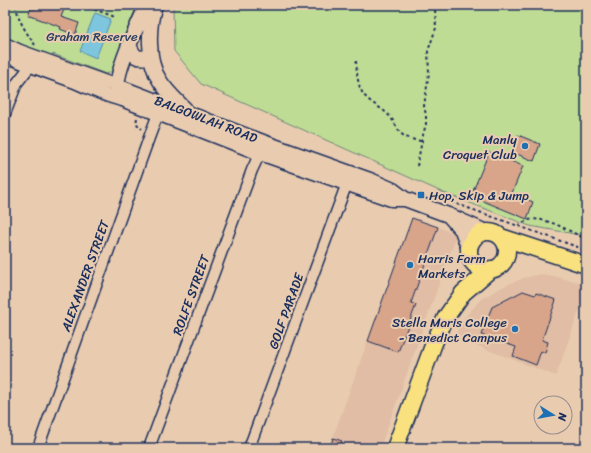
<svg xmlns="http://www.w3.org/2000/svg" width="591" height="453" font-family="Sriracha,sans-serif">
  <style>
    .built { fill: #e0bda4 }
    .green { fill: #bfdc94; stroke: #6d8679 }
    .water { fill: #7dc6de; stroke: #568aab }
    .building { fill: #d8a58b; stroke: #1b2f5e }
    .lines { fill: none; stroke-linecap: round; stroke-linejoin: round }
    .minor-casing { stroke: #1b2f5e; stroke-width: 13 }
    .tertiary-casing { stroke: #1b2f5e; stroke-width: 15 }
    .secondary-casing { stroke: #1b2f5e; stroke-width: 17 }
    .primary-casing { stroke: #1b2f5e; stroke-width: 19 }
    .path { stroke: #1b2f5e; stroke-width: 2; stroke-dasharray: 3 3; stroke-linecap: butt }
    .minor { stroke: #e9ccb0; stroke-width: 10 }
    .tertiary { stroke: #e9ccb0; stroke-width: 12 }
    .secondary { stroke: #e9ccb0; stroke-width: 14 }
    .primary { stroke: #fae180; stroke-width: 16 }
    .poi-dot { fill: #1f6fb2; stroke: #e9ccb0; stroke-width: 1.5 }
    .labels { text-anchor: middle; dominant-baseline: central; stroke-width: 4; stroke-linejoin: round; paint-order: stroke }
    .park-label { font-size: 13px; fill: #2b4063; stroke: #e9ccb0 }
    .street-label { font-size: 13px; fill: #1b2f5e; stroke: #e9ccb0 }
    .poi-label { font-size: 13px; fill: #1b2f5e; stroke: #e9ccb0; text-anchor: end }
  </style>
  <rect width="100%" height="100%" fill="#e9ccb0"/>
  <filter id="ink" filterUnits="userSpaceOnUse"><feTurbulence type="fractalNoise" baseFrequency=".025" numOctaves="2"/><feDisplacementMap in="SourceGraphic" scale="8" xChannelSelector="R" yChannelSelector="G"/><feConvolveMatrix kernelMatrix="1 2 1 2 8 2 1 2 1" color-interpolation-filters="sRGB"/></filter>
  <g filter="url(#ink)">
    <path class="built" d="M 412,218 L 457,234 L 380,448 L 329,448 Z
      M 541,274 L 554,276 L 586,284 L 586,291 L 556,376 L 454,337 L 462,321 L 481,299 L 506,285 L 524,278 Z"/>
    <path class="green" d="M 6,5 L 137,5 L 111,72 L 106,74 L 53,54 L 51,57 L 15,45 L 5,37 Z
      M 173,5 L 586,5 L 586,236 L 530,226 L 444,193 L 201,84 L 174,51 Z"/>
    <path class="water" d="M 95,13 L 111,19 L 96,58 L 80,51 Z"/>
    <path class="building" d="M 35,5 L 59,5 L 65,7 L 61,17 L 79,23 L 75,35 L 60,29 L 61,27 L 28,15 L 31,8 L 34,9 Z
      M 518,135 L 540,144 L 534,161 L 512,152 Z
      M 489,152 L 523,166 L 512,193 L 533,202 L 527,219 L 471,196 Z
      M 412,218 L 438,227 L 411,303 L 416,305 L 398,352 L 368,341 Z
      M 523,291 L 535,295 L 536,293 L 556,300 L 542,340 L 548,342 L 545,353 L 541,351 L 536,365 L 513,356 L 516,347 L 481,335 L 492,307 Z
      M 333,438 L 342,441 L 339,448 L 330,448 Z"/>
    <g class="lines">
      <defs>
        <path id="minor" d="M 5,114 L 17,83 L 31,65
          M 38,448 L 150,135 L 158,114
          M 149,448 L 252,170 L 260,153
          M 249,448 L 347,183"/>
        <path id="tertiary" d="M 5,44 L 20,51 L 117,86
          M 5,55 C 27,66 52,73 75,82 C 92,89 108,98 127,101"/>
        <path id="secondary" d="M 147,5 C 140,20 114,74 118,89 C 119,94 123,98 127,101 L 260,153 L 391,199 L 405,199
          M 155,5 C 148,26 147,62 160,81 C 167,92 176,100 185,109
          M 129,45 C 134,57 137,60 150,56
          M 117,86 L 263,142 L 370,180 L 393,190 L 405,199 L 448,215 L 486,232
          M 451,218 L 462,230 L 469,250"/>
        <path id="primary" d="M469 251a19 19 0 1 1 38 0a19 19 0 1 1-38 0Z
          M 501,237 L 586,265
          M 395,448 L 434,343 L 446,317 L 463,293 L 491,269"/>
      </defs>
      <use href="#minor" class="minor-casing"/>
      <use href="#tertiary" class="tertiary-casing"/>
      <use href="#secondary" class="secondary-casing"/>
      <use href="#primary" class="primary-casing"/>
      <path class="path" d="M 16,5 C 18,21 26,32 35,45
        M 83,5 L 115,17
        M 356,61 C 357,71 357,83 362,92 C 369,104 383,107 391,118 C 396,124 397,131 404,136 C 409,139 415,140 421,141
        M 137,118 L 136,123 L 142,129
        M 417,166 L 423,135 L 426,124 L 426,115 L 424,106 L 429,73 L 428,51 L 436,28 L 435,9
        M 451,202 L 586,250
        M 518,226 C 521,224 525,221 529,220 C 547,216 570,232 586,239"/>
      <use href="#minor" class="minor"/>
      <use href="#tertiary" class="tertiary"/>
      <use href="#secondary" class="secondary"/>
      <use href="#primary" class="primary"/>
    </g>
  </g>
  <g class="poi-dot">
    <circle cx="525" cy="146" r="4"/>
    <rect x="417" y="191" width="8" height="8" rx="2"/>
    <circle cx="410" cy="265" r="4"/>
    <circle cx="515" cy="329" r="4"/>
  </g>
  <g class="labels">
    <g class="park-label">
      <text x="92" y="36">Graham Reserve</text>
    </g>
    <g class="street-label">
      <text transform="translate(206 119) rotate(21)">BALGOWLAH ROAD</text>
      <text transform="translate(85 276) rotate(-70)">ALEXANDER STREET</text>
      <text transform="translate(191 295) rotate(-70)">ROLFE STREET</text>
      <text transform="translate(286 311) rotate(-70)">GOLF PARADE</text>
    </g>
    <g class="poi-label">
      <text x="517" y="139">Manly<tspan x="517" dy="15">Croquet Club</tspan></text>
      <text x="429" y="195" text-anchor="start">Hop, Skip &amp; Jump</text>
      <text x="418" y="258" text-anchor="start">Harris Farm<tspan x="418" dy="15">Markets</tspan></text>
      <text x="507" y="322">Stella Maris College<tspan x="507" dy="15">- Benedict Campus</tspan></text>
    </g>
  </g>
  <rect width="591" height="453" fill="none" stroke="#e9ccb0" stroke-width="20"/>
  <rect x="10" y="10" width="571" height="433" fill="none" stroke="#1b2f5e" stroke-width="1.5" filter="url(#ink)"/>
  <g transform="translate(553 415) rotate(101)"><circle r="19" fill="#e9ccb0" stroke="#978d8f"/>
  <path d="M0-3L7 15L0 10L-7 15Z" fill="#1f6fb2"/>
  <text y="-6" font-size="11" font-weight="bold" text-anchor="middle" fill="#1b2f5e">N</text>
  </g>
</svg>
